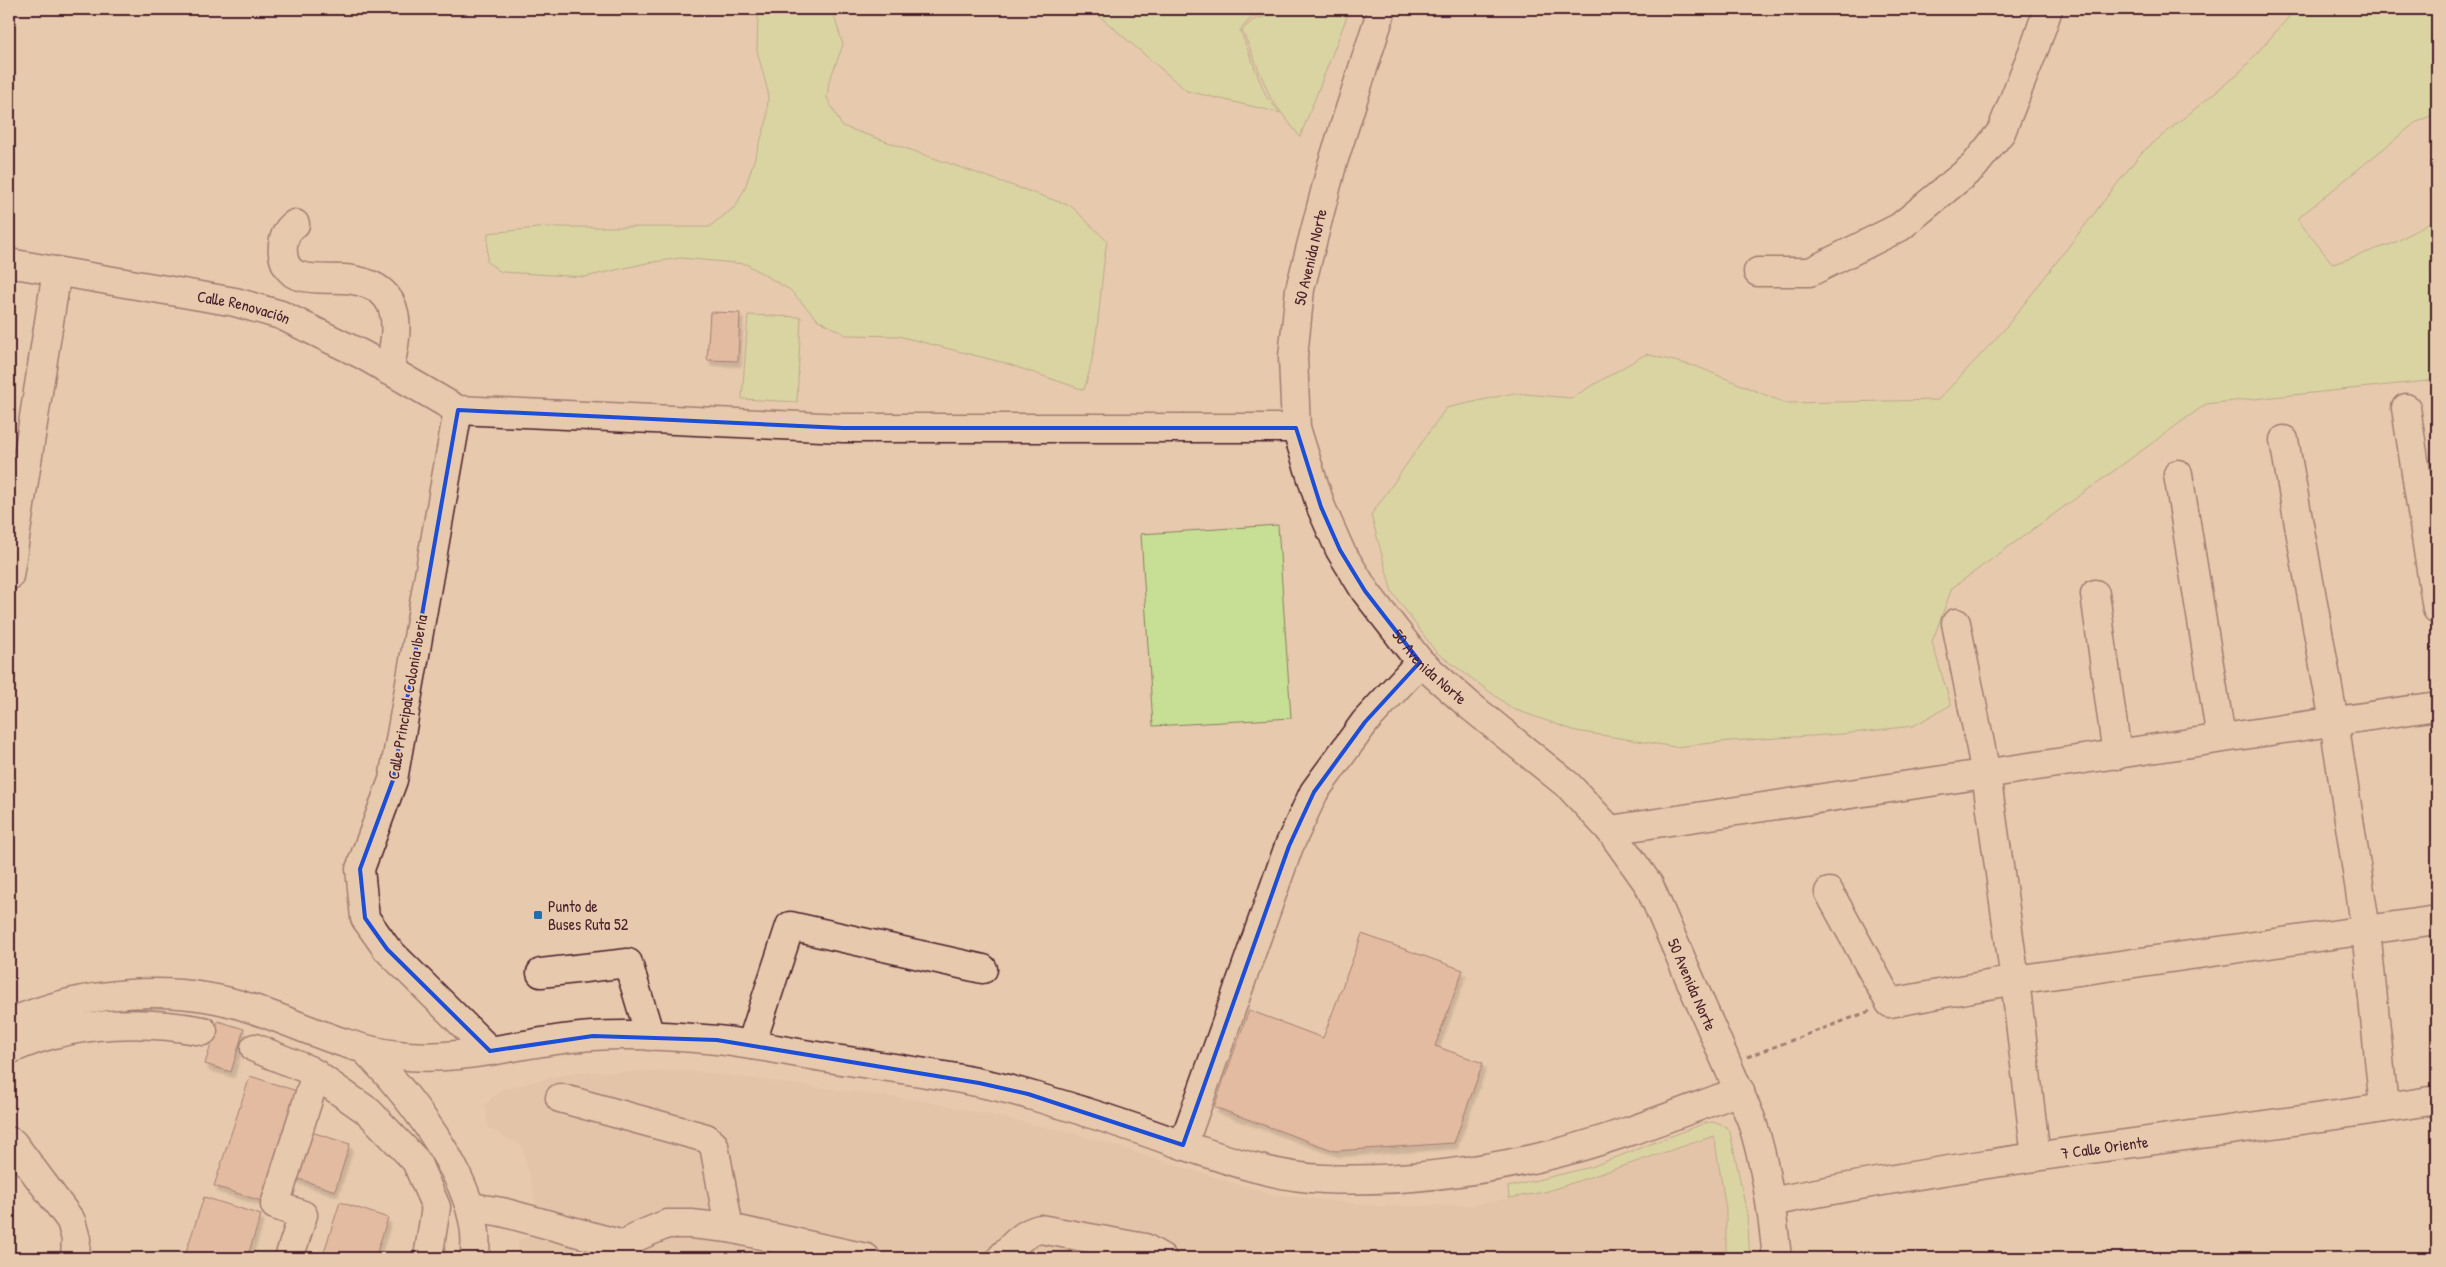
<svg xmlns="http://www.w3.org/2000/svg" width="2446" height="1267" font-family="'Patrick Hand',sans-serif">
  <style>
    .built { fill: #e1bda3 }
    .green { fill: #c7df95; stroke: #887f60 }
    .building { fill: #dea993; stroke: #4a1f2b; filter: url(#shadow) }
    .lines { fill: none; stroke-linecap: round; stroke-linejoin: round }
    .minor-casing { stroke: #4a1f2b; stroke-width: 31 }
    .path { stroke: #4a1f2b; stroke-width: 3; stroke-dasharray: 5 4; stroke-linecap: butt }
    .minor { stroke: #e7caad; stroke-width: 28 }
    .marked { fill: none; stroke: #1d4ed8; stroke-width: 4; stroke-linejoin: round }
    .poi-dot { fill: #1f6fb2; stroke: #e7caad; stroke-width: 2 }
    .labels { text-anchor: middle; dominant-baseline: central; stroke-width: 4; stroke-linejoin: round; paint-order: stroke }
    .street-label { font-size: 16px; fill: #4a1f2b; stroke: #e7caad }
    .poi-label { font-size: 16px; fill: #4a1f2b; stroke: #e7caad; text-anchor: start }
  </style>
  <defs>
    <filter id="shadow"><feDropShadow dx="3" dy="5.5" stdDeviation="1" flood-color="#0004"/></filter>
  </defs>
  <rect width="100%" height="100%" fill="#e7caad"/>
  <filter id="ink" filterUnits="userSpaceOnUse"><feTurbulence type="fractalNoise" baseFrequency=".02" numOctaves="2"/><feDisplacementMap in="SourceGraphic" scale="10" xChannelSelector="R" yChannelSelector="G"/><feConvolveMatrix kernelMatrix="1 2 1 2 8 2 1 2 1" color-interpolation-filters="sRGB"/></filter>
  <g filter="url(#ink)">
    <path class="built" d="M 694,1071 L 925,1101 L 1074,1133 L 1267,1193 L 1380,1206 L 1471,1205 L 1545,1192 L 1714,1136 L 1726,1209 L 1726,1258 L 518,1258 L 518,1239 L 538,1235 L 534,1194 L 522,1147 L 488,1128 L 485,1104 L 502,1089 L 574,1072 Z"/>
    <path class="green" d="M 743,9 L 832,9 L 843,45 L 829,82 L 827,98 L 842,126 L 1071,206 L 1107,241 C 1099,291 1100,341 1084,390 L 1005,363 L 898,336 L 846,335 L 818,320 L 790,290 L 746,264 L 681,258 L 647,263 L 585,277 L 501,272 L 487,262 L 488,233 L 548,227 L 709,227 L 736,206 L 745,188 L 767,120 L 768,92 L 757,51 L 758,11 Z
      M 1091,9 L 1280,9 L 1253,16 L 1240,30 L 1266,96 L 1280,113 L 1187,91 Z
      M 1289,9 L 1350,9 L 1300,137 L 1271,99 L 1242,30 L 1253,20 Z
      M 2296,9 L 2437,9 L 2437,113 L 2415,123 L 2297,219 L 2333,264 L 2394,243 L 2437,218 L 2437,273 L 2432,278 L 2437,380 L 2206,404 L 1952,588 L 1932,642 L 1951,705 L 1913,726 L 1843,734 L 1730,741 L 1675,747 L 1576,731 L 1513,709 L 1436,652 L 1392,592 L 1371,515 L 1446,408 L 1514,393 L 1571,398 L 1646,354 L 1698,367 L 1785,403 L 1938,400 L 2003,331 L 2141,153 L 2241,71 Z
      M 748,315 L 801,317 L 797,402 L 742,399 Z
      M 1278,525 L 1291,718 L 1153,726 L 1141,534 Z
      M 1713,1122 L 1727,1127 L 1730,1132 L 1747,1214 L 1750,1258 L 1726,1258 L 1726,1209 L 1714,1136 L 1545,1192 L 1509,1198 L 1508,1187 L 1591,1167 L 1705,1123 Z"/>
    <path class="building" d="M 710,312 L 740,313 L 738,361 L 707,360 Z
      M 1362,934 L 1463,970 L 1435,1046 L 1483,1063 L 1454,1143 L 1335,1151 L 1214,1107 L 1249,1010 L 1323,1038 Z
      M 218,1021 L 244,1029 L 231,1072 L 205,1064 Z
      M 250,1076 L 306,1094 L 271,1204 L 214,1186 Z
      M 305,1130 L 350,1144 L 335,1191 L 290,1176 Z
      M 204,1197 L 261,1215 L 247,1258 L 184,1258 Z
      M 340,1202 L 388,1218 L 375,1258 L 322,1258 Z"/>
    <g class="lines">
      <defs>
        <g id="minor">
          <path id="s1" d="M 1382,9 L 1332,165 L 1300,289 L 1293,357 L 1296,428 L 1321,507 L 1340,550 L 1365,591 L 1420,662 L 1469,705 L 1569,786 L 1610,830 L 1649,885 L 1751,1119 C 1766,1164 1772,1211 1777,1258"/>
          <path d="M 295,224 C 277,235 279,271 300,276 C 317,281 336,277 353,280 C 406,289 398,331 389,371"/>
          <path id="s2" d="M 9,263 L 235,302 L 281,315 L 363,355 L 458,410 L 843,428 L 1296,428"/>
          <path d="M 1758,272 L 1810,272 L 1900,227 L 1974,166 L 2001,132 L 2036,44 L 2048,9"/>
          <path d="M 2406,408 L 2437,609"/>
          <path d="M 458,410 L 393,780 L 360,869 L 365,918 L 387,949 L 490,1051"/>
          <path d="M 2284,440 L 2334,722 L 2366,930 L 2384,1108"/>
          <path d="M 2178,474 L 2221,738"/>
          <path d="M 9,576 L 57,271"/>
          <path d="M 2095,594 L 2117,755"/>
          <path d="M 1956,623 L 1986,774 L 2015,980 L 2036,1157"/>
          <path d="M 1610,830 L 2437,706"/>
          <path d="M 1829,892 L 1890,1003 L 2015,980 L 2437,920"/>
          <path d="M 541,973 L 628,963 L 650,1036"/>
          <path d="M 9,1023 C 83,991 175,982 253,1009 C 301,1025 346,1049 397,1055 C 463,1063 527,1040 592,1036 C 633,1033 676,1036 717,1040 C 761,1045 805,1055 849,1061 C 911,1071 973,1078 1033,1096 C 1082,1110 1130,1126 1177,1143 C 1225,1159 1273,1177 1324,1179 C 1401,1182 1479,1172 1554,1154 C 1617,1138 1679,1113 1740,1091"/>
          <path d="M 751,1045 L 790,926 L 983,969"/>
          <path d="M 255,1048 L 309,1070 L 369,1112 L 416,1161 L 436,1207 L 428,1258"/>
          <path d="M 9,1050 C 70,1022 137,1019 203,1031"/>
          <path d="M 365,1050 C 409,1095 487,1192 474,1258"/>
          <path d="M 560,1098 L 706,1138 L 714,1145 L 729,1228"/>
          <path d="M 9,1141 L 13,1143 L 71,1221 L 76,1239 L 75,1258"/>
          <path d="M 1183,1145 L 1289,846 L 1314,792 L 1365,722 L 1420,662"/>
          <path id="s3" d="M 1771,1202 C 1991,1157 2215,1135 2437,1100"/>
          <path d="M 471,1207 L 502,1212 L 627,1246"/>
          <path d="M 289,1258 L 303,1215 L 275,1205 L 316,1074"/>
          <path d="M 626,1258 L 627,1246 L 636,1237 L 667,1224 L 691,1224 L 729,1228 L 866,1258"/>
          <path d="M 1001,1258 C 1013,1245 1023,1233 1040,1229 L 1145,1248 L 1162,1258"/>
        </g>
      </defs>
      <use href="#minor" class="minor-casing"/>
      <path class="path" d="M 1747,1057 L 1870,1011"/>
      <use href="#minor" class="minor"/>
    </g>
  </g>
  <path d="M0 0H2446V1267H0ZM 458,410 L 843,428 L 1296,428 L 1321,507 L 1340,550 L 1365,591 L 1420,662 L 1365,722 L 1314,792 L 1289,846 L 1183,1145 L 1028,1094 L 979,1083 L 717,1040 L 593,1036 L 490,1051 L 387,949 L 365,918 L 360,869 L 393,780 Z" fill="#e7caad" fill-opacity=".55" fill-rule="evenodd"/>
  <path class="marked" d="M 458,410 L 843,428 L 1296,428 L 1321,507 L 1340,550 L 1365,591 L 1420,662 L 1365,722 L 1314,792 L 1289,846 L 1183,1145 L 1028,1094 L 979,1083 L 717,1040 L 593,1036 L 490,1051 L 387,949 L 365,918 L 360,869 L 393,780 Z"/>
  <rect class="poi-dot" x="533" y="910" width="10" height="10" rx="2.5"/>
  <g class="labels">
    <g class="street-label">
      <text transform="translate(1310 257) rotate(-77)">50 Avenida Norte</text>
      <text stroke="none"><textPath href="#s2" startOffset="239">Calle Renovación</textPath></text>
      <text stroke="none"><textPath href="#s1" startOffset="709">50 Avenida Norte</textPath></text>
      <text transform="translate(407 697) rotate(-80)">Calle Principal Colonia Iberia</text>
      <text stroke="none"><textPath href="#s1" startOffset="1129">50 Avenida Norte</textPath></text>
      <text stroke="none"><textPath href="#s3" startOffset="338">7 Calle Oriente</textPath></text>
    </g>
    <g class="poi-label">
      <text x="548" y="906">Punto de<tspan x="548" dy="18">Buses Ruta 52</tspan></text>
    </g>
  </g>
  <rect width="2446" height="1267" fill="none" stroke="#e7caad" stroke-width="30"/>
  <rect x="15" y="15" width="2416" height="1237" fill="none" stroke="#4a1f2b" stroke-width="2" filter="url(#ink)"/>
</svg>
